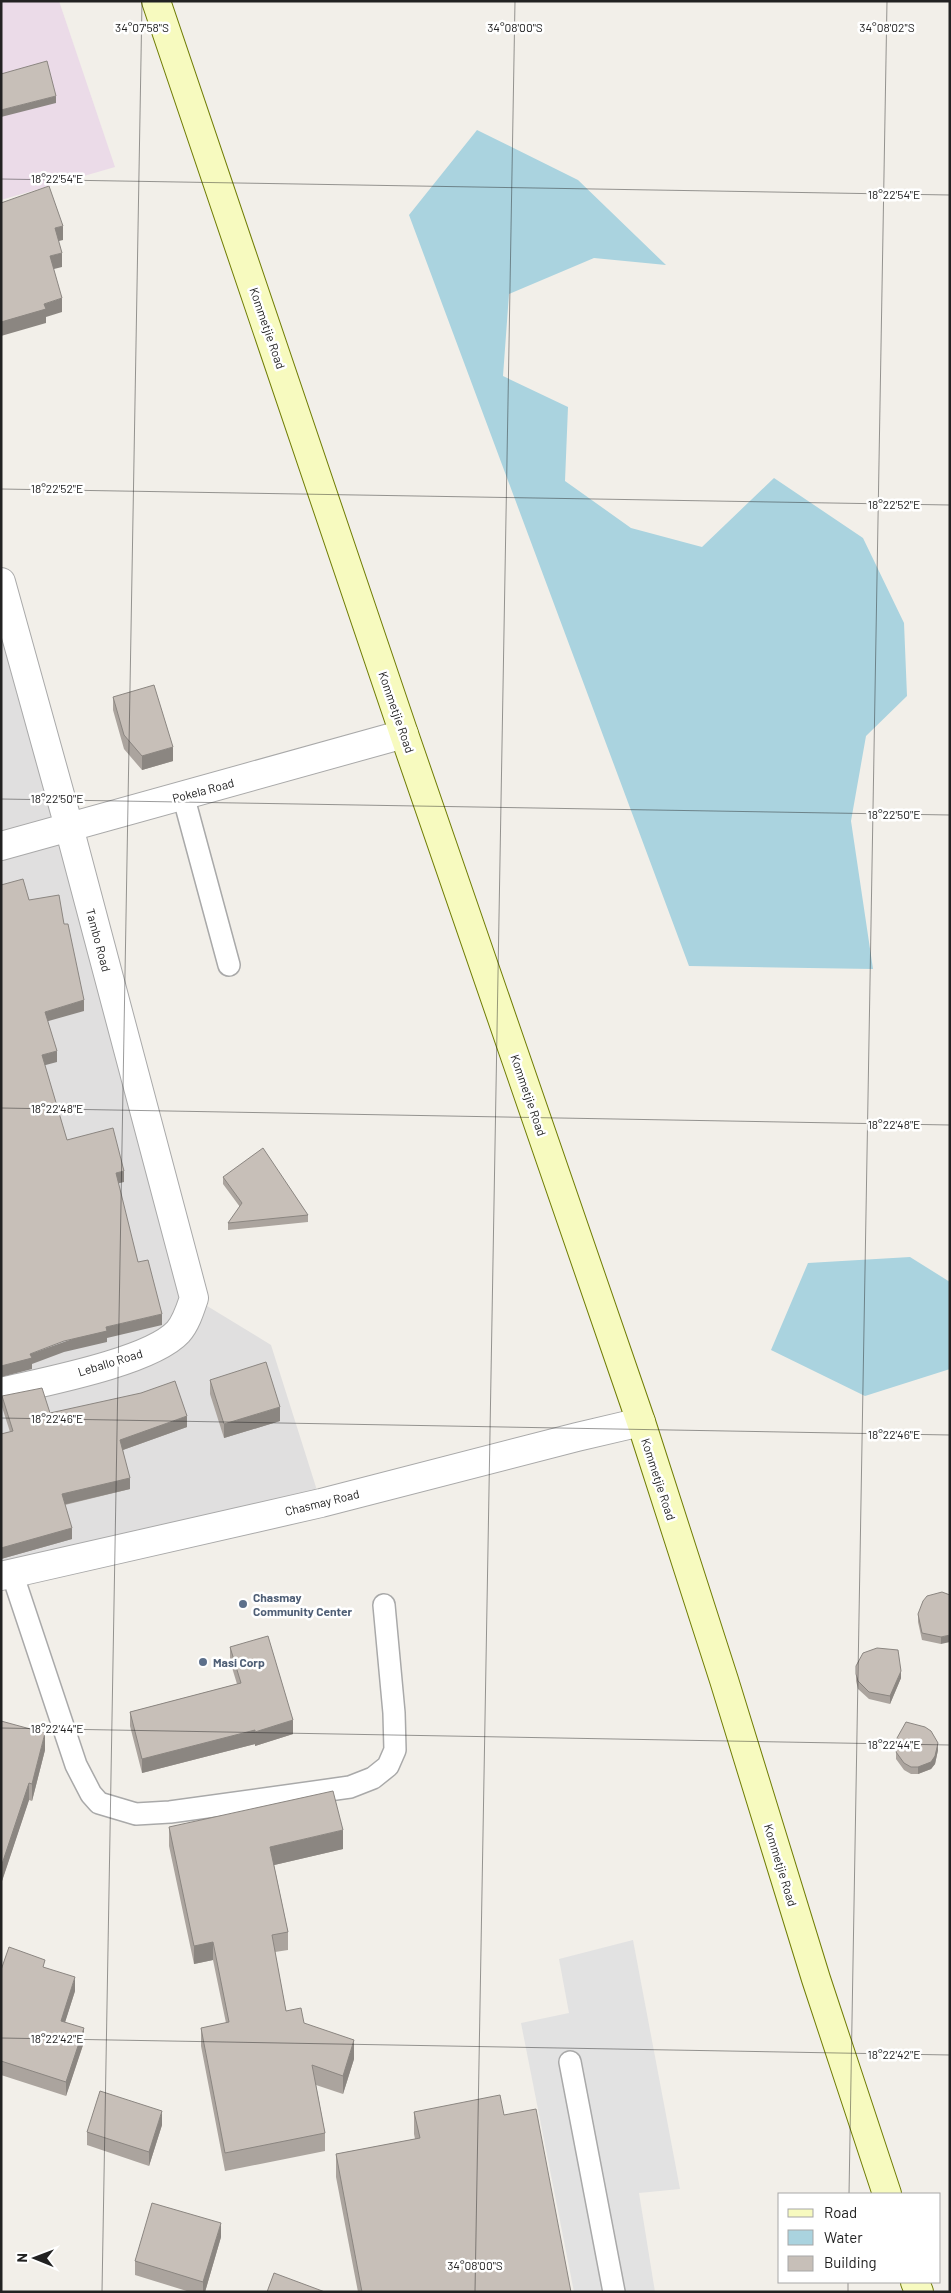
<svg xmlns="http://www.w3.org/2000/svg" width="951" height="2293" font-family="Barlow,sans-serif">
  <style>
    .residential { fill: #e0dfdf }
    .industrial { fill: #ebdbe8 }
    .parking { fill: #e2e2e2 }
    .water { fill: #aad3df }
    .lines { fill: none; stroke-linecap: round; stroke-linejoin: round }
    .service-casing { stroke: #a9a9a9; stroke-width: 24 }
    .minor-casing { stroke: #a9a9a9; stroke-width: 30 }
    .secondary-casing { stroke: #707d05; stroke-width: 30 }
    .service { stroke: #fff; stroke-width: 21 }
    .minor { stroke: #fff; stroke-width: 28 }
    .secondary { stroke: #f7fabf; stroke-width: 28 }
    .wall { fill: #aba49e }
    .shaded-wall { fill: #8b8681 }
    .building { fill: #c7bfb8; stroke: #8b8681 }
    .ticks { fill: none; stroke: #222; stroke-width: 1; stroke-opacity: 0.45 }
    .service-dot { fill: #5c6f8a; stroke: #fff; stroke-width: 2 }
    .labels { text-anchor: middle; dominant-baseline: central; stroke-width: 5; stroke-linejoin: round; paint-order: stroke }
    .street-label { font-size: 12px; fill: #222; stroke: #fff }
    .service-label { font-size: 12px; font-weight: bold; fill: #4e5e75; stroke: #fff; text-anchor: start }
    .ticks-label { font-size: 12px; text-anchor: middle; fill: #222; stroke: #fff; stroke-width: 5; stroke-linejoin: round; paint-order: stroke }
  </style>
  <rect width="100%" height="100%" fill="#f2efe9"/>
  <path class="residential" d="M 1,582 L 194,1298 L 271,1345 L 321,1503 L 1,1576 Z"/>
  <path class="industrial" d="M 1,1 L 59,1 L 115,167 L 1,200 Z"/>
  <path class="parking" d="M 633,1940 L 680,2189 L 639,2193 L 655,2292 L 574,2292 L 521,2023 L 569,2013 L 559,1959 Z"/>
  <path class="water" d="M 477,130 L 578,180 L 666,265 L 594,258 L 509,294 L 503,376 L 568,407 L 565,481 L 631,528 L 702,547 L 774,478 L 863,538 L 904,623 L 907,696 L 866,736 L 851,821 L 873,969 L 689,966 L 409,215 Z
    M 910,1257 L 950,1282 L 950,1369 L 865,1396 L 771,1350 L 808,1263 Z"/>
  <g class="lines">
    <defs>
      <path id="service" d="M 183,795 L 229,965
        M 12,1573 L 76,1765 L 91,1794 L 99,1803 L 136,1814 L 170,1812 L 350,1787 L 373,1778 L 388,1766 L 395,1750 L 394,1713 L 384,1605
        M 570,2062 L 614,2292"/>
      <path id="minor" d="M 1,582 L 69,827 L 194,1298 C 190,1310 186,1323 178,1332 C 150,1362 43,1382 1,1392
        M 1,846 L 404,734
        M 1,1576 L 321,1503 L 577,1437 L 641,1422"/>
      <path id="secondary" d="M 156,1 L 404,734 L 641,1422 L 724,1680 L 816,1979 L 887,2194
        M 915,2282 L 919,2292"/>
    </defs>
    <use href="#service" class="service-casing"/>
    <use href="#minor" class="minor-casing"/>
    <use href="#secondary" class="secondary-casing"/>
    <use href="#service" class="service"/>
    <use href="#minor" class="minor"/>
    <use href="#secondary" class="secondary"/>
  </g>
  <path class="wall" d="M 113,697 L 173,761 L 142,770 L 124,749 L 113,710 Z
    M 223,1177 L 308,1215 L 308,1222 L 228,1230 L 228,1223 L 240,1207 L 223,1184 Z
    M 210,1380 L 280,1421 L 224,1438 L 210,1394 Z
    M 2,1396 L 50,1413 L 187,1427 L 123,1450 L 130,1489 L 65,1505 L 72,1539 L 1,1559 L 1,1434 L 10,1432 L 2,1407 Z
    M 950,1595 L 941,1644 L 922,1640 L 918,1622 L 918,1614 Z
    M 230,1647 L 293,1734 L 255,1746 L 255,1744 L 142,1773 L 130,1726 L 130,1712 L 237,1684 L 230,1661 Z
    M 856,1674 L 901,1678 L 890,1704 L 869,1699 L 858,1689 L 856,1681 Z
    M 1,1721 L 45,1750 L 32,1801 L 29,1800 L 1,1884 Z
    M 938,1750 L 935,1764 L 931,1769 L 918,1774 L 911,1774 L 904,1770 L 896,1759 L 896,1752 Z
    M 169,1827 L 343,1849 L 274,1865 L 288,1932 L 288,1950 L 275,1952 L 286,2011 L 354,2059 L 343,2094 L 316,2085 L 325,2133 L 325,2151 L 225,2171 L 201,2046 L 201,2028 L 226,2023 L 213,1960 L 194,1964 L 169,1846 Z
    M 1,1970 L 75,1991 L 65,2022 L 84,2042 L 66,2096 L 1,2075 Z
    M 414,2112 L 504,2115 L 571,2292 L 358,2292 L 336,2177 L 336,2154 L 415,2139 L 414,2134 Z
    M 162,2125 L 149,2166 L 87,2145 L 87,2132 Z
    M 221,2237 L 205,2292 L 190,2292 L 135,2275 L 135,2261 Z"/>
  <path class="shaded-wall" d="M 56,96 L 56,103 L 1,117 L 1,110 Z
    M 63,226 L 63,240 L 55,242 L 55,228 Z
    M 62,253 L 62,267 L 50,270 L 50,256 Z
    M 62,298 L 62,312 L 46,317 L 46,323 L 1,336 L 1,322 L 44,304 Z
    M 173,747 L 173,761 L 142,770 L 142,756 Z
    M 84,1000 L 84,1011 L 45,1022 L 45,1012 Z
    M 57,1051 L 57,1062 L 42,1066 L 42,1055 Z
    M 124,1171 L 124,1182 L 116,1184 L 116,1173 Z
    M 162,1314 L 162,1325 L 107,1338 L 107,1342 L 64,1352 L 32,1364 L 32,1369 L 1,1377 L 1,1366 L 30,1354 L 106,1327 Z
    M 280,1407 L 280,1421 L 224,1438 L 224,1424 Z
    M 187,1416 L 187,1427 L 120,1451 L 120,1440 Z
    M 130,1478 L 130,1489 L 62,1505 L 62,1494 Z
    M 72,1528 L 72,1539 L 1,1559 L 1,1548 Z
    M 950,1635 L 950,1642 L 941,1644 L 941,1637 Z
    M 901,1671 L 901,1678 L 890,1704 L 890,1696 Z
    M 293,1720 L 293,1734 L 255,1746 L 255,1732 Z
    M 255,1730 L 255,1744 L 142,1773 L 142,1759 Z
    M 45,1733 L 45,1750 L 32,1801 L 32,1784 Z
    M 938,1743 L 938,1750 L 935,1764 L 931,1769 L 918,1774 L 918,1767 Z
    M 29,1783 L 29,1800 L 1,1884 L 1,1867 Z
    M 343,1830 L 343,1849 L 270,1866 L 270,1847 Z
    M 213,1942 L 213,1960 L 194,1964 L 194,1946 Z
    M 75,1977 L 75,1991 L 61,2035 L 61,2021 Z
    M 84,2028 L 84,2042 L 66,2096 L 66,2082 Z
    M 354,2040 L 354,2059 L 343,2094 L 343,2076 Z
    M 162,2111 L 162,2125 L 149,2166 L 149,2152 Z
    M 221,2223 L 221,2237 L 205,2292 L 203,2292 L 203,2282 Z"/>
  <path class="building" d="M 47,61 L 56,96 L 1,110 L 1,74 Z
    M 49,186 L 63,226 L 55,228 L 62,253 L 50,256 L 62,298 L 44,304 L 46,309 L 1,322 L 1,203 Z
    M 154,685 L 173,747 L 142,756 L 124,735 L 113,697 Z
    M 23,879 L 29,900 L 59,895 L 64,924 L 68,924 L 84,1000 L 45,1012 L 57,1051 L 42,1055 L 67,1140 L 113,1128 L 124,1171 L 116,1173 L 138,1262 L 148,1260 L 162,1314 L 106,1327 L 107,1331 L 64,1341 L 30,1354 L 32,1358 L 1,1366 L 1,885 Z
    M 263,1148 L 308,1215 L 228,1223 L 242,1203 L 223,1177 Z
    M 266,1362 L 280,1407 L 224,1424 L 210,1380 Z
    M 175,1381 L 187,1416 L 120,1440 L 130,1478 L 62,1494 L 72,1528 L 1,1548 L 1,1434 L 13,1431 L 2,1396 L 42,1388 L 50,1413 L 141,1393 Z
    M 942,1592 L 950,1595 L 950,1635 L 941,1637 L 922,1633 L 918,1614 L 923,1601 L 927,1596 Z
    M 268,1636 L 293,1720 L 255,1732 L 255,1730 L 142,1759 L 130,1712 L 241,1683 L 230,1647 Z
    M 877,1648 L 898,1650 L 901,1671 L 890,1696 L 869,1692 L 858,1681 L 856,1674 L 856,1666 L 863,1653 Z
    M 1,1721 L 45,1733 L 32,1784 L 29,1783 L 1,1867 Z
    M 906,1722 L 925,1727 L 931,1731 L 938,1743 L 935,1756 L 931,1762 L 918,1767 L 911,1767 L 904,1763 L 896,1752 L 897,1738 Z
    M 333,1791 L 343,1830 L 270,1847 L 288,1932 L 272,1935 L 286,2011 L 301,2008 L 304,2023 L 354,2040 L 343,2076 L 312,2065 L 325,2133 L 225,2153 L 201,2028 L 229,2022 L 213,1942 L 194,1946 L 169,1827 Z
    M 9,1947 L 45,1960 L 43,1967 L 75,1977 L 61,2021 L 84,2028 L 66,2082 L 1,2061 L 1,1970 Z
    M 100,2091 L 162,2111 L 149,2152 L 87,2132 Z
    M 500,2095 L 504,2115 L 536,2109 L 571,2292 L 362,2292 L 336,2154 L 420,2138 L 414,2112 Z
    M 152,2203 L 221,2223 L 203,2282 L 135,2261 Z
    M 274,2273 L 325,2292 L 267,2292 Z"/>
  <path class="ticks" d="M 1,179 L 950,195M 1,489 L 950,505M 1,799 L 950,815M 1,1108 L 950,1125M 1,1418 L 950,1435M 1,1728 L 950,1745M 1,2038 L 950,2055M 849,2194 L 887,1M 102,2292 L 142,1M 475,2292 L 515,1M 848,2292 L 848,2282"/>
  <g class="service-dot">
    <circle cx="243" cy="1604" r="5"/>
    <circle cx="203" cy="1662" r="5"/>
  </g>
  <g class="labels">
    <g class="street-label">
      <text transform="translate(268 328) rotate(71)">Kommetjie Road</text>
      <text transform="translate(397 712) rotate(71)">Kommetjie Road</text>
      <text transform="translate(203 790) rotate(-15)">Pokela Road</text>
      <text transform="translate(99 940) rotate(75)">Tambo Road</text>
      <text transform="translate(529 1095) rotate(71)">Kommetjie Road</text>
      <text transform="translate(110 1362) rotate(-17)">Leballo Road</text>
      <text transform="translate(659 1479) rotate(72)">Kommetjie Road</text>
      <text transform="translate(322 1502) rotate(-14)">Chasmay Road</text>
      <text transform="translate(781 1865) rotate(73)">Kommetjie Road</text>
    </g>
    <g class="service-label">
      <text x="253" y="1597">Chasmay<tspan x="253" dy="14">Community Center</tspan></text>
      <text x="213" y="1662">Masi Corp</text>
    </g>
  </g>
  <g class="ticks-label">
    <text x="142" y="32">34°07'58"S</text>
    <text x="515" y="32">34°08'00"S</text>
    <text x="887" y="32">34°08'02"S</text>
    <text x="57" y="183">18°22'54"E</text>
    <text x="894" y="199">18°22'54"E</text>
    <text x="57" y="493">18°22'52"E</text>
    <text x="894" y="509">18°22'52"E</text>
    <text x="57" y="803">18°22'50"E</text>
    <text x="894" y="819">18°22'50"E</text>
    <text x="57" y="1113">18°22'48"E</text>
    <text x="894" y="1129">18°22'48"E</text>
    <text x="57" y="1423">18°22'46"E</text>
    <text x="894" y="1439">18°22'46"E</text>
    <text x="57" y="1733">18°22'44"E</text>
    <text x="894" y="1749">18°22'44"E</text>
    <text x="57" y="2043">18°22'42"E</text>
    <text x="894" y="2059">18°22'42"E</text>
    <text x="475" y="2270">34°08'00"S</text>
  </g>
  <rect width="951" height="2293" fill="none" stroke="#222222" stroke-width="5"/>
  <rect x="778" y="2193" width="162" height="90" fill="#ffffff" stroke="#a7a7a7"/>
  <rect x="788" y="2209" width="25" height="8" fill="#f7fabf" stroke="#a7a7a7"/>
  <text x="824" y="2218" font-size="15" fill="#222222">Road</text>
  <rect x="788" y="2230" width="25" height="15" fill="#aad3df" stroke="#a7a7a7"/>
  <text x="824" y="2243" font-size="15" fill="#222222">Water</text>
  <rect x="788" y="2256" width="25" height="15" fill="#c7bfb8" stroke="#a7a7a7"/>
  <text x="824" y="2268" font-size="15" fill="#222222">Building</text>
  <g transform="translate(35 2258) rotate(271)" stroke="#ffffff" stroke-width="4" paint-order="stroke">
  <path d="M0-4L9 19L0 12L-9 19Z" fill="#222222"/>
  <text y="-8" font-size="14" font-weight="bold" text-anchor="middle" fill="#222222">N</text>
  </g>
</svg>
